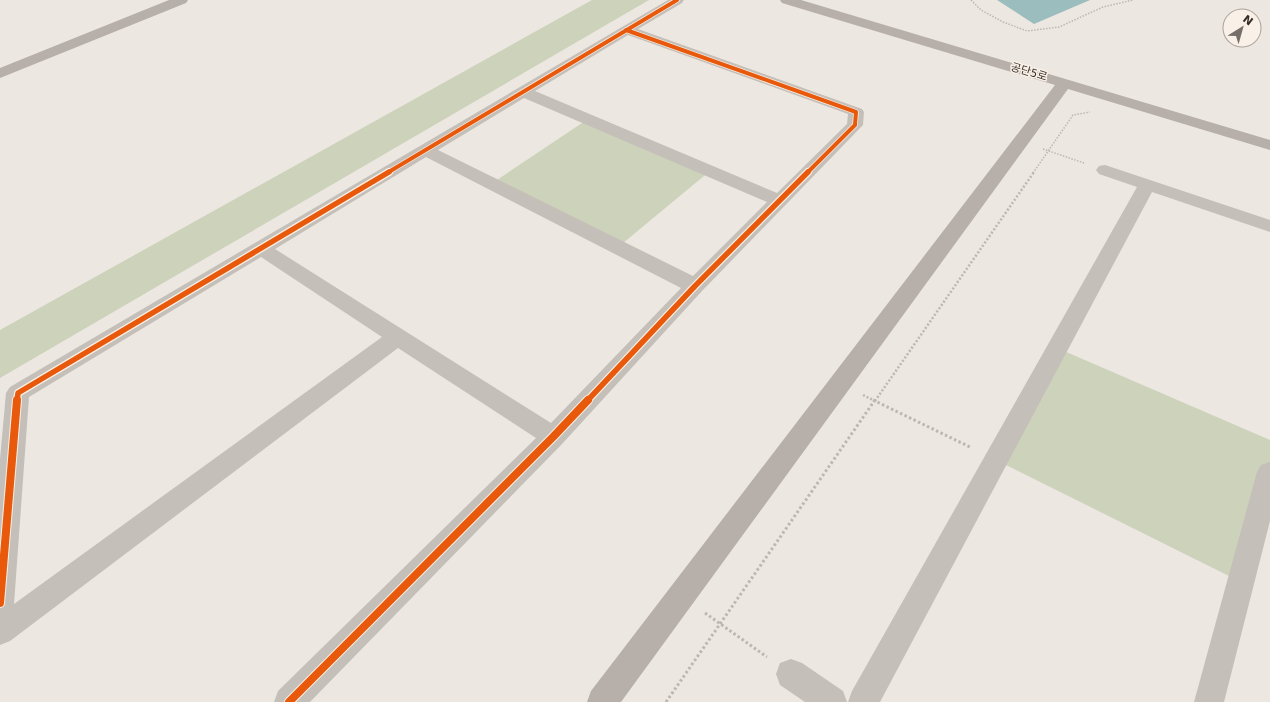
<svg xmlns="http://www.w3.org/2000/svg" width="1270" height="702" font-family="'DejaVu Sans','Noto Sans KR',sans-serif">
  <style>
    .green { fill: #cdd2ba }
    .water { fill: #9cbdbd }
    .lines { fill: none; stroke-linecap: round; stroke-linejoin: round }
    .path-far2 { stroke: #beb7b1; stroke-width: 1.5; stroke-dasharray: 1.5 1.5; stroke-linecap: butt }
    .path-far1 { stroke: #beb7b1; stroke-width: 2.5; stroke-dasharray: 2 2; stroke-linecap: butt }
    .path { stroke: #beb7b1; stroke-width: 3; stroke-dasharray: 2.5 2.5; stroke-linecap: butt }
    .street { fill: #c5bfb9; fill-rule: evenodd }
    .secondary { fill: #b6afaa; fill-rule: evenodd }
    .cycleway-far2-casing { stroke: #f9f1e7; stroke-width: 5.5 }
    .cycleway-far1-casing { stroke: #f9f1e7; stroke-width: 8 }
    .cycleway-casing { stroke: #f9f1e7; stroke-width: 10 }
    .cycleway-far2 { stroke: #e8590c; stroke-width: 4 }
    .cycleway-far1 { stroke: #e8590c; stroke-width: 5.5 }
    .cycleway { stroke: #e8590c; stroke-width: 8 }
    .labels { text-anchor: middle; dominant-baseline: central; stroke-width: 3; stroke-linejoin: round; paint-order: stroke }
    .far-street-label { font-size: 11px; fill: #362d28; stroke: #f9f1e7 }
  </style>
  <rect width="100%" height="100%" fill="#ece7e0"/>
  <path class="green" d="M 592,0 L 649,0 L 0,378 L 0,330 Z
    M 588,119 L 710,171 L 617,248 L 491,184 Z
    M 1057,348 L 1270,440 L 1270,472 L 1241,582 L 996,460 Z"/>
  <path class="water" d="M 997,0 L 1090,0 L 1034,24 Z"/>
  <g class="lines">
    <path class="path-far2" d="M 971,0 L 981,10 L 1003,22 L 1027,31 L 1059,27 L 1103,7 L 1133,0
      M 1043,149 L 1084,163
      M 1033,173 L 1073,115 L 1090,112"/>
    <path class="path-far1" d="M 863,395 L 875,401
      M 875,401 L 1034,172"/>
    <path class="path" d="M 873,400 L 972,448
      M 705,613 L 767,657
      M 666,702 L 875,400"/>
    <path class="street" d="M 668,0 L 684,0 L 682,3 L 638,29 L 862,109 L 864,112 L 863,125 L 702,291 L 562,444 L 310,702 L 274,702 L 278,691 L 536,438 L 398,348 L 10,641 L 0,645 L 0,459 L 6,393 L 10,387 ZM 628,35 L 848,114 L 847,124 L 777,193 L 535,91 ZM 524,98 L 767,202 L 693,276 L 438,150 ZM 426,157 L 681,288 L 551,423 L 275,249 ZM 261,257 L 382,337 L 14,604 L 29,397 Z
      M 1105,165 L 1270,220 L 1270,232 L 1152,192 L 880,702 L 848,702 L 852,691 L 1137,187 L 1099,174 L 1096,170 L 1099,166 Z
      M 1270,462 L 1270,521 L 1224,702 L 1194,702 L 1257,472 L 1261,465 Z
      M 791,659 L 802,663 L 843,691 L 847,702 L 805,702 L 780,685 L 776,674 L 780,663 Z"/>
    <path class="secondary" d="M 169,0 L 188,0 L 186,3 L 0,78 L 0,68 Z
      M 780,0 L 801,0 L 1270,140 L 1270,150 L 1068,89 L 621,702 L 587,702 L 591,691 L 1055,85 L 782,3 Z"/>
    <defs>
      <path id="cycleway-far2" d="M 626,30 L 856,112 L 855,125 L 807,173
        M 387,173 L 677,0"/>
      <path id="cycleway-far1" d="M 17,401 L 18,393 L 389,172
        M 587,401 L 695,286 L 808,172"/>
      <path id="cycleway" d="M 0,603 L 17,400
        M 289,702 L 553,437 L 588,400"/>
    </defs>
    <use href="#cycleway-far2" class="cycleway-far2-casing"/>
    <use href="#cycleway-far1" class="cycleway-far1-casing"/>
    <use href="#cycleway" class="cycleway-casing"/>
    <use href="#cycleway-far2" class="cycleway-far2"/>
    <use href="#cycleway-far1" class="cycleway-far1"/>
    <use href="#cycleway" class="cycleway"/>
  </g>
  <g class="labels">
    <g class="far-street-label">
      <text transform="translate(1029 72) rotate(17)">공단5로</text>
    </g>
  </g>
  <g transform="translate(1242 28) rotate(37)"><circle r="19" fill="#f9f1e7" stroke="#aba39b"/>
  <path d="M0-3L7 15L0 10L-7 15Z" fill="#766e68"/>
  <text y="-6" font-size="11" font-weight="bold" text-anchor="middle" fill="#362d28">N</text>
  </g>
</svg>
